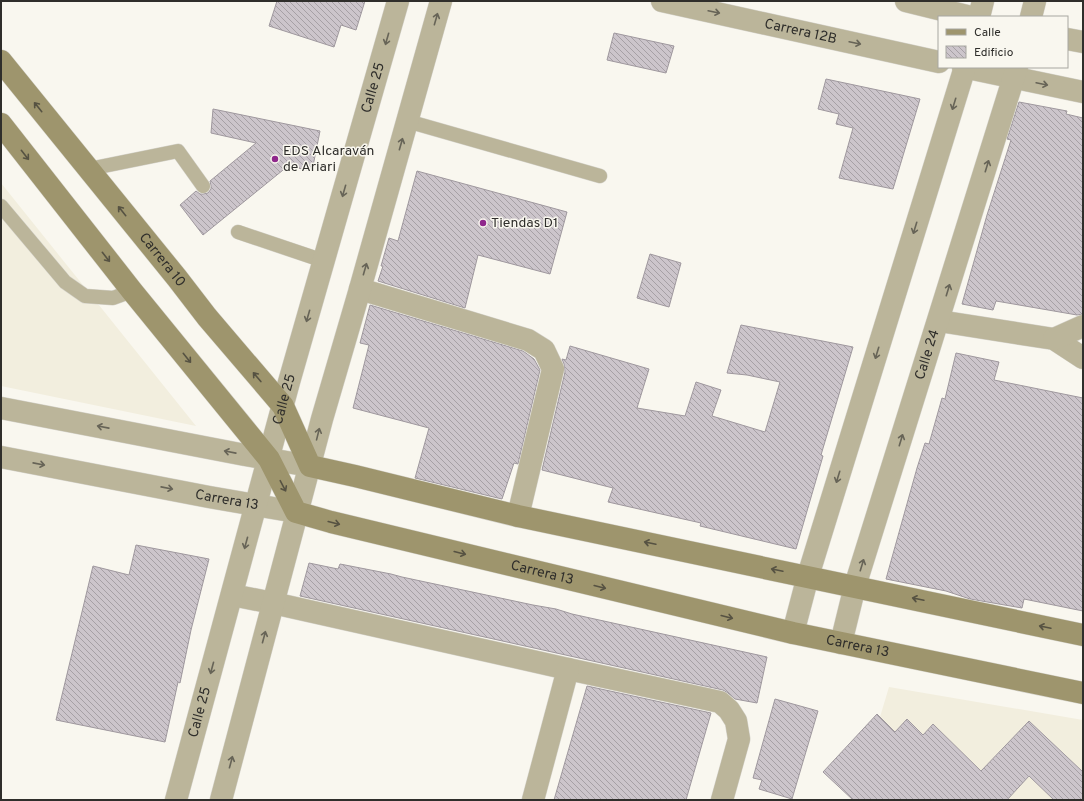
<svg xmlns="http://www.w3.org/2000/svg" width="1084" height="801" font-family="Overpass,sans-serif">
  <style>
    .built { fill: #f2eede }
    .building { fill: url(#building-back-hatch); stroke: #9f989e }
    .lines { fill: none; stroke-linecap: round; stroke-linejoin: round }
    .service-casing { stroke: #d5d3cc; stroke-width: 15 }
    .minor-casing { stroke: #d5d3cc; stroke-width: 23 }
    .secondary-casing { stroke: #d5d3cc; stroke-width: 23 }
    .service { stroke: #bbb59a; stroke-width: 14 }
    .minor { stroke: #bbb59a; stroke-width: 22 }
    .secondary { stroke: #9e956d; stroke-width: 22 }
    .oneway { stroke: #676457 }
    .oneway2 { stroke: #565242 }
    .poi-dot { fill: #8f278c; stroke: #f9f7ef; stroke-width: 1.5 }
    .labels { text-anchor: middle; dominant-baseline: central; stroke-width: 3; stroke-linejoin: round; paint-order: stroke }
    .street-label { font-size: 14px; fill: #2f2e2b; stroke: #f9f7ef }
    .poi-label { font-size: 14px; fill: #2f2e2b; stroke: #f9f7ef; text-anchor: start }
  </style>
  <defs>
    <pattern id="building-back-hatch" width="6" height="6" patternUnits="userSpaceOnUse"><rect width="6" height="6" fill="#ccc5cb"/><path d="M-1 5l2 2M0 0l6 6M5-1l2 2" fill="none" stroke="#a6a0a5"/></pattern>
  </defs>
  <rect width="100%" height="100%" fill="#f9f7ef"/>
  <path class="built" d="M 1,183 L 196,426 L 1,386 Z
    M 889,687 L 1083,720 L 1083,800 L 855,800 Z"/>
  <path class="building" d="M 277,1 L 365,1 L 356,30 L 341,25 L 334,47 L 269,26 Z
    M 614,33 L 674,46 L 666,73 L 607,60 Z
    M 826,79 L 920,99 L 893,189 L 839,178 L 853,128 L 836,124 L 839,114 L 818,109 Z
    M 1019,102 L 1067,111 L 1066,114 L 1083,118 L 1083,314 L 1077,315 L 996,301 L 993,310 L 962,304 L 987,215 L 1011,140 L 1007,139 Z
    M 213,109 L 320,131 L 312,171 L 288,166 L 203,235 L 180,205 L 196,191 L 200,194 L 203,194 L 208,193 L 211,189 L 211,186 L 210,181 L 256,143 L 211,133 Z
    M 417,171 L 567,212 L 550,274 L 478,255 L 465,308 L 378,281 L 383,266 L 381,266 L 389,238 L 398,241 Z
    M 650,254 L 681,263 L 669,307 L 637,298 Z
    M 370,305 L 523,351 L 534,359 L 540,370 L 518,464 L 514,463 L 502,499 L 415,478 L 429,428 L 353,408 L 369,345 L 360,343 Z
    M 741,325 L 853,347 L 821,455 L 823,456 L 796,549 L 700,526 L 701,523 L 608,502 L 613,488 L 542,470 L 565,372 L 564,364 L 562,359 L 566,360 L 570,346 L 649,369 L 637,408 L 685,416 L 696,382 L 721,390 L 712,416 L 765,432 L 780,382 L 747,375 L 727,373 Z
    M 956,353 L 999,362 L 994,380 L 1083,398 L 1083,611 L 1024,599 L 1022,608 L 970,599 L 946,591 L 886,579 L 917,468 L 925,443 L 929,444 L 942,398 L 945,399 Z
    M 136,545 L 209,559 L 191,630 L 180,683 L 178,682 L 165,742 L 56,720 L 93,566 L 129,575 Z
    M 309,563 L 338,569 L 340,564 L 391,574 L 402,577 L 533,605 L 556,609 L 572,614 L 767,657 L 757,703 L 735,699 L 728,693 L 723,690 L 300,596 Z
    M 587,686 L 711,713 L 686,800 L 554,800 Z
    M 775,699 L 818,711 L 792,799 L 759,789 L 762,780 L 753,778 Z
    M 877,714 L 895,732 L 907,719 L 923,735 L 933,724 L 981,771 L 1029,721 L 1083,772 L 1083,800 L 1054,800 L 1029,776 L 1007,800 L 853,800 L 823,772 Z"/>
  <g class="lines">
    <defs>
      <path id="service" d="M 407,121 L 600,176
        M 89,169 L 178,151 L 203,186
        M 1,206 L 65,282 L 85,296 L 113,298 L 132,291
        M 238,232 L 324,261"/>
      <g id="minor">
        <path id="s1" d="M 662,1 L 939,62"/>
        <path d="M 906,1 L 971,17"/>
        <path d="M 979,17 L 983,1"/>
        <path d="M 1031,17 L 1035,1"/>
        <path d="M 1067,39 L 1083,42"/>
        <path d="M 963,67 L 1083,92"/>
        <path d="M 360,289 L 528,340 L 544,350 L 553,369 L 518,516"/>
        <path d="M 939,321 L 1054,339 L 1083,358"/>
        <path d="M 1054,339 L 1083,326"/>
        <path d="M 1,408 L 245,455 L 310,466"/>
        <path id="s2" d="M 1,457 L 209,497 L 296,512"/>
        <path d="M 232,595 L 273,603 L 568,669 L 720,702 L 729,710 L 736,721 L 739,739 L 722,800"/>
        <path d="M 793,633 L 808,576 L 965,67"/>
        <path id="s3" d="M 841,643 L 855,586 L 1017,67"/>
        <path id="s4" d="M 176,800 L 289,382 L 398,1"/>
        <path d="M 221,800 L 322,419 L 360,289 L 441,1"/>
        <path d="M 533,800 L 568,669"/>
      </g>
      <g id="secondary">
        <path id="s5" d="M 1,61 L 177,278 L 207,317 L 283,406 L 310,466 L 355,476 L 518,516 L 1083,635"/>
        <path id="s6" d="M 1,124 L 132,291 L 269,459 L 296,512 L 331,522 L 793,633 L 1083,693"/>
      </g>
    </defs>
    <use href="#service" class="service-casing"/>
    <use href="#minor" class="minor-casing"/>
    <use href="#secondary" class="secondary-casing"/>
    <use href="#service" class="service"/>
    <use href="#minor" class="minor"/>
    <use href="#secondary" class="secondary"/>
  </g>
  <defs><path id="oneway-shaft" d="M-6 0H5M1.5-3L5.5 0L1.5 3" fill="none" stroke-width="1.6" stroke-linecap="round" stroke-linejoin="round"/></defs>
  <g class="oneway">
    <use href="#oneway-shaft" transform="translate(714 12) rotate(12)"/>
    <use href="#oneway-shaft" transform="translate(436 19) rotate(-74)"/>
    <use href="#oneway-shaft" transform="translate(387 39) rotate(106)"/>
    <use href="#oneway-shaft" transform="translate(855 43) rotate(12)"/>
    <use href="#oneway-shaft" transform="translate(1042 84) rotate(12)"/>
    <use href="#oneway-shaft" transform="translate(954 104) rotate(107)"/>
    <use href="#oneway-shaft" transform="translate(401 144) rotate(-74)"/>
    <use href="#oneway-shaft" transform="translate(987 166) rotate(-73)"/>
    <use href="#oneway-shaft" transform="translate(344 191) rotate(106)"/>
    <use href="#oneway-shaft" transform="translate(915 228) rotate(107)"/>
    <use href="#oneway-shaft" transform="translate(365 269) rotate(-74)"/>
    <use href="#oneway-shaft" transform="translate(948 290) rotate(-73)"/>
    <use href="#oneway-shaft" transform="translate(308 316) rotate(106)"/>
    <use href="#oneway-shaft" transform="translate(877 353) rotate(107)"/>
    <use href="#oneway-shaft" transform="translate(103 427) rotate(-169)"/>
    <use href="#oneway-shaft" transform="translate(318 434) rotate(-76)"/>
    <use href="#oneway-shaft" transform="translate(901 440) rotate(-73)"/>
    <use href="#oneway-shaft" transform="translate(230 452) rotate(-169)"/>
    <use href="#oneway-shaft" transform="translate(39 464) rotate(11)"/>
    <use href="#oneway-shaft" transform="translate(838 477) rotate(107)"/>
    <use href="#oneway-shaft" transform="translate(167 488) rotate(11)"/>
    <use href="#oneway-shaft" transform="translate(246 543) rotate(105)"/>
    <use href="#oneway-shaft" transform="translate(862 565) rotate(-73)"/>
    <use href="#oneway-shaft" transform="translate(264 637) rotate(-75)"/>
    <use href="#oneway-shaft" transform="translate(212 668) rotate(105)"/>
    <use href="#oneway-shaft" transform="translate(231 762) rotate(-75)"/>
  </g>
  <g class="oneway2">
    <use href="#oneway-shaft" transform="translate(38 107) rotate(-129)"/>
    <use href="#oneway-shaft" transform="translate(25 155) rotate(52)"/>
    <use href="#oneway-shaft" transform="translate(122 211) rotate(-129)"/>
    <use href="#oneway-shaft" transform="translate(106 257) rotate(52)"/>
    <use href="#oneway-shaft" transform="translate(187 358) rotate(51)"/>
    <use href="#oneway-shaft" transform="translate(257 377) rotate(-130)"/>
    <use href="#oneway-shaft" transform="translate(283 486) rotate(62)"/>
    <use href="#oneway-shaft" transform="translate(334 523) rotate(14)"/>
    <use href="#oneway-shaft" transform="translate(650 543) rotate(-168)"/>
    <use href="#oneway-shaft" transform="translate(460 553) rotate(14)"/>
    <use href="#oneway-shaft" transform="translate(777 570) rotate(-168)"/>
    <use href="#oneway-shaft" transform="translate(600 587) rotate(14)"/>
    <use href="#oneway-shaft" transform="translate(918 599) rotate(-168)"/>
    <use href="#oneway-shaft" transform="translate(727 617) rotate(14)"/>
    <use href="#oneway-shaft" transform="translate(1045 627) rotate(-168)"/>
  </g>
  <g class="poi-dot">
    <circle cx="275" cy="159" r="4"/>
    <circle cx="483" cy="223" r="4"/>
  </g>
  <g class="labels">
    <g class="street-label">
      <text stroke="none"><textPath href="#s1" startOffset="142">Carrera 12B</textPath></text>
      <text stroke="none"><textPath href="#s4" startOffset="739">Calle 25</textPath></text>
      <text stroke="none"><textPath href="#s5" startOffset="256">Carrera 10</textPath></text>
      <text stroke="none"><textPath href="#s3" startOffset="301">Calle 24</textPath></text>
      <text stroke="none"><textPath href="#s4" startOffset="415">Calle 25</textPath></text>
      <text stroke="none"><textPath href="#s2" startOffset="230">Carrera 13</textPath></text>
      <text stroke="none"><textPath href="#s6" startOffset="742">Carrera 13</textPath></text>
      <text stroke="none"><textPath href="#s6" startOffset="1066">Carrera 13</textPath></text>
      <text stroke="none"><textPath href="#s4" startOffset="91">Calle 25</textPath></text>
    </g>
    <g class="poi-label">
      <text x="283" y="151">EDS Alcaraván<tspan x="283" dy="16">de Ariari</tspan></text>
      <text x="491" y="223">Tiendas D1</text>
    </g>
  </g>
  <rect width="1084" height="801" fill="none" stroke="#2f2e2b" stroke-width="4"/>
  <rect x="938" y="16" width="130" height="52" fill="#f9f7ef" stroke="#a8a7a1"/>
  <rect x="946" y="29" width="20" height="6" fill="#9e956d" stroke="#a8a7a1"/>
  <text x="974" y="36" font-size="12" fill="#2f2e2b">Calle</text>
  <rect x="946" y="46" width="20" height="12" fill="url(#building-back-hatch)" stroke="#a8a7a1"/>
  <text x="974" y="56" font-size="12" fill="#2f2e2b">Edificio</text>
</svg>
